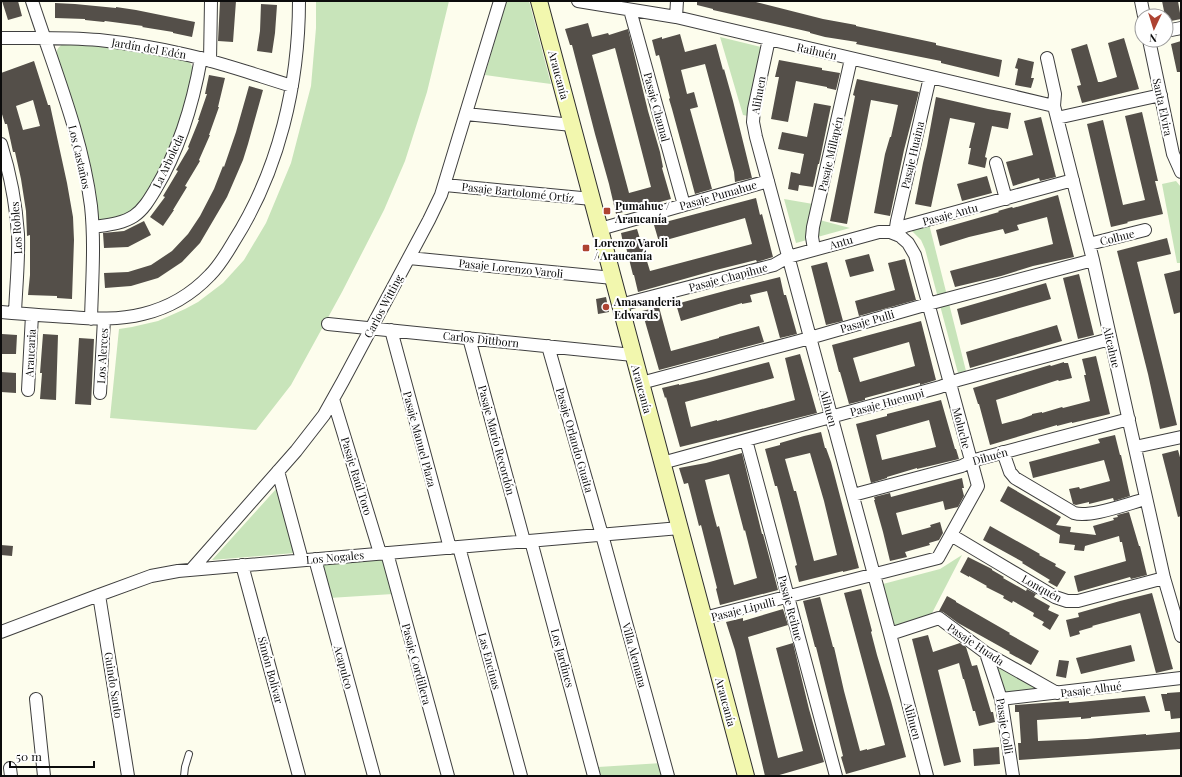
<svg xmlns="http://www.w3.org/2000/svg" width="1182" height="777" font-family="'Playfair Display',serif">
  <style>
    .green { fill: #c8e4ba }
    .building { fill: #544f49; fill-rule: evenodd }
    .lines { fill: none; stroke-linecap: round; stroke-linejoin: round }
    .lane-casing { stroke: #3f3f3f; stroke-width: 8 }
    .street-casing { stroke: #3f3f3f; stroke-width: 14 }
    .secondary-casing { stroke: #2e2e2e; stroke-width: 18 }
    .lane { stroke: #fff; stroke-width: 6 }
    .street { stroke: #fff; stroke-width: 12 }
    .secondary { stroke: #f2f7ae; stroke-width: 16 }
    .poi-dot { fill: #ae4332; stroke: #fff; stroke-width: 1.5 }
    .labels { text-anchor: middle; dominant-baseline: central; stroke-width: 4; stroke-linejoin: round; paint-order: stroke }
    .street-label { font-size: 11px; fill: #0c0c0c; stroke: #fff }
    .poi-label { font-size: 11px; font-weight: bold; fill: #0c0c0c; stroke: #fff; text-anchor: start }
  </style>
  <rect width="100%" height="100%" fill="#fdfded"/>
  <path class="green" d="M 316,1 L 449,1 L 427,92 L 405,161 L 384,210 L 342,292 L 291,385 L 256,430 L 110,418 L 119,329 L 132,327 L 158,321 L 185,309 L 198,302 L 223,283 L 244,260 L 266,223 L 291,163 L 311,86 L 316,28 Z
    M 506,1 L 529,1 L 551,84 L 485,75 Z
    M 720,37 L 761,47 L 748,116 L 743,115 Z
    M 63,44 L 74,44 L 121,49 L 186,60 C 192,63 193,67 192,72 L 184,108 L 167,158 L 145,198 L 126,216 L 100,220 L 99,219 L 73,105 L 57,56 C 56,50 58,47 63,44 Z
    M 1176,181 L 1181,187 L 1181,263 L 1177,263 L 1162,184 Z
    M 784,199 L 813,204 L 812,218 L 850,228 L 796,243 Z
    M 929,224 L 966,371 L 958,373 L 925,249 L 921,240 L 909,228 Z
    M 277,488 L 294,553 L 212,560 Z
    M 962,555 L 930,617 L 895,627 L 883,584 L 940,569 Z
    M 386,559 L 393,594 L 329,598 L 322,565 Z
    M 994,663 L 1041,689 L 1005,692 Z
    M 662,763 L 666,776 L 601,776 L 598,767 Z"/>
  <path class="building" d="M 2,1 L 18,1 L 22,16 L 8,20 Z
    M 220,1 L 236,1 L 233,42 L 218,41 Z
    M 697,1 L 752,1 L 823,19 L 856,25 L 856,26 L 936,43 L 936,45 L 1002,60 L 999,77 L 941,63 L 941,61 L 856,44 L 857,42 L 825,37 L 810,33 L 810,32 L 713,10 L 713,9 L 697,5 Z
    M 1162,1 L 1178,1 L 1181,19 L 1166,22 L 1166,16 L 1165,16 Z
    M 55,3 L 75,4 L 116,8 L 116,7 L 136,10 L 195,22 L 192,37 L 173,33 L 173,32 L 142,27 L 143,26 L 105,21 L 104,22 L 85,20 L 85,19 L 55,18 Z
    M 261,4 L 277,5 L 275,33 L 272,53 L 257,51 L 260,31 Z
    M 588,23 L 592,37 L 608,33 L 609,35 L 628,29 L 648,111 L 660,152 L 663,167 L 662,168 L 671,199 L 616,214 L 609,184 L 595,134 L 572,45 L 570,45 L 565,29 ZM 615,48 L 651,187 L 629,193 L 592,55 Z
    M 680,34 L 685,52 L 716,44 L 723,70 L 724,69 L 733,101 L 752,178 L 735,182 L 734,172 L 705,64 L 681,70 L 687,94 L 694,92 L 698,107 L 690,109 L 712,189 L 695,194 L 672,109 L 669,99 L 670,98 L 659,55 L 656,56 L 652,40 L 662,37 L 662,39 Z
    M 1124,38 L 1139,89 L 1082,103 L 1077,86 L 1081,85 L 1071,49 L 1087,44 L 1098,82 L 1101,82 L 1117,77 L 1108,43 Z
    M 1181,41 L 1181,72 L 1177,72 L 1171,44 Z
    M 1018,58 L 1034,62 L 1031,78 L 1034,78 L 1031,88 L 1015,85 L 1018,69 L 1015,68 Z
    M 779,60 L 822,68 L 822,70 L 840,73 L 836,90 L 827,88 L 827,87 L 796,81 L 788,122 L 771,119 L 779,77 L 775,77 Z
    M 34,61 L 48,105 L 50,105 L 67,183 L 73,217 L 74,240 L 72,299 L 57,298 L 57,296 L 28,295 L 30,275 L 30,235 L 27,236 L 26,211 L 21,179 L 15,152 L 13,152 L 7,124 L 5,124 L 1,111 L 1,73 ZM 33,100 L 40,126 L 23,130 L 16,106 Z
    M 209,75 L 225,78 L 218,107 L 219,107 L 209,135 L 210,135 L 199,160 L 200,161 L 185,186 L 187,187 L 173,210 L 174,210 L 163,226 L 150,217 L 165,197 L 163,196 L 178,171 L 176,170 L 189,148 L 188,147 L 199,120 L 198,120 L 207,94 L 205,94 Z
    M 857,79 L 919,92 L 904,150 L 890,216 L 874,213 L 885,154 L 890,137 L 891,137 L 898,105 L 871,100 L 847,224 L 830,221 L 855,96 L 853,95 Z
    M 249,86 L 263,90 L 248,144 L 243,160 L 227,197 L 200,243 L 182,262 L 158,278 L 131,286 L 105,288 L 104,273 L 128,272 L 151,265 L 172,251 L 188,234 L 200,216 L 214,189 L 223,166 L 224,167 L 236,132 Z
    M 936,97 L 988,109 L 1011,113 L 1008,129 L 992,126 L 985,157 L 987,158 L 985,168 L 968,164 L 971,148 L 969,148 L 975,123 L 950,118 L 931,207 L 915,204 L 923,163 L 927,146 Z
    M 814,103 L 831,106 L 819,164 L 818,164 L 813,187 L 799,185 L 798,191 L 788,189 L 791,172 L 800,174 L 804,154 L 778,149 L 782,132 L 807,137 Z
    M 1142,112 L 1158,181 L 1155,181 L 1163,214 L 1127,222 L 1128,223 L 1111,227 L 1087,124 L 1103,120 L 1123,205 L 1145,200 L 1125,116 Z
    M 1041,117 L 1056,177 L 1040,181 L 1039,178 L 1013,186 L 1006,162 L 1033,155 L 1024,121 Z
    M 987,176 L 992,193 L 962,201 L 957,184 Z
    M 1058,195 L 1074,257 L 1033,266 L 1001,276 L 955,287 L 950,271 L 1053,244 L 1047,217 L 1017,225 L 1019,230 L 1005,234 L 1003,229 L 969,237 L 940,246 L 936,230 L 999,212 L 998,211 L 1012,207 L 1013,208 Z
    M 756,198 L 760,215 L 762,214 L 773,257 L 757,262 L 756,260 L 716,270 L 638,292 L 634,275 L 633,275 L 625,243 L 623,243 L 621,233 L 637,229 L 650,271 L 752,244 L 745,218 L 659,242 L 654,225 Z
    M 144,221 L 151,235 L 128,247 L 104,248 L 103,233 L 124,231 Z
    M 1167,238 L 1171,254 L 1137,262 L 1162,363 L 1177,425 L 1160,429 L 1148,374 L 1117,251 Z
    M 869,254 L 874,271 L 850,277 L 845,260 Z
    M 905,259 L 916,300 L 859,316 L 855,301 L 895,290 L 888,263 Z
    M 827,262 L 843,321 L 826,325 L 811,266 Z
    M 1181,270 L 1181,312 L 1174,314 L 1164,274 Z
    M 1079,274 L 1094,335 L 1078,339 L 1063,278 Z
    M 780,277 L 784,295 L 786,295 L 797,334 L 780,338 L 767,291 L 750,295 L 752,302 L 742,304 L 742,303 L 681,321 L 676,304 L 732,289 Z
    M 1046,283 L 1051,299 L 961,325 L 957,309 Z
    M 606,297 L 609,312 L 598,314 L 596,299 Z
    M 659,307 L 671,351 L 719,338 L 719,337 L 759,326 L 764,342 L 659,370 L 642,311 Z
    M 921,321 L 936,380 L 920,385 L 920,383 L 865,398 L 865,400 L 849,404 L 840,372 L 839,372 L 832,345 ZM 909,342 L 915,366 L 860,382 L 853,358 Z
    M 1057,325 L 1062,341 L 970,368 L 966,352 Z
    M 2,334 L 17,335 L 16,354 L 1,354 Z
    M 43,334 L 58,335 L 56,400 L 40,399 L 42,373 L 40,373 Z
    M 79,338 L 94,339 L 91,405 L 75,404 Z
    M 800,354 L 817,413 L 680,447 L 666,397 L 665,398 L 662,388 L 679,384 L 679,385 L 705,379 L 769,362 L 774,378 L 685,402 L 691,427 L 717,420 L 717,421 L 795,400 L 785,358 Z
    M 1096,356 L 1110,414 L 1072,423 L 1072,422 L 1057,426 L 1057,425 L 990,445 L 979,404 L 978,404 L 973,388 L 1050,365 L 1051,366 L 1064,362 L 1064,363 L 1068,363 L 1072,378 L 1059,381 L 1058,380 L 996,400 L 1002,424 L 1021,419 L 1032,415 L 1032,414 L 1042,412 L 1042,413 L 1062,407 L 1063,408 L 1090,401 L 1084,375 L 1086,375 L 1082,359 Z
    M 1,372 L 16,373 L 16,393 L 1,392 Z
    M 941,400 L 955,449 L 956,449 L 959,459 L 917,469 L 917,468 L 887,477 L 887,478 L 871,483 L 856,424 L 887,416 L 887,414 ZM 929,420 L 936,447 L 882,460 L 876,435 Z
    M 821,432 L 825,448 L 826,448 L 831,462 L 859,568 L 843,572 L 843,571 L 799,582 L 795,566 L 797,565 L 787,525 L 777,486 L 775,486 L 765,449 L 780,445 L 780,443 L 804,436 ZM 810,453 L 824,501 L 837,555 L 814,561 L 796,491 L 794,491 L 785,459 Z
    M 1115,435 L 1120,455 L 1121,455 L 1130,496 L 1114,501 L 1113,498 L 1089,504 L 1089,502 L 1076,505 L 1073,504 L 1069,489 L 1079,487 L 1080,489 L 1110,481 L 1104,460 L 1033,478 L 1029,462 L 1100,443 L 1098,439 Z
    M 1178,450 L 1181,461 L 1181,516 L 1178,517 L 1162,454 Z
    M 742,453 L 762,534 L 763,534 L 778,590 L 720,605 L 716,589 L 717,588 L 701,525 L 699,526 L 688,483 L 684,484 L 679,468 L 706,463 ZM 729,474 L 744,531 L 745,530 L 757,578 L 734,585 L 719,526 L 717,527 L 713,512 L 705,480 Z
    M 962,478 L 964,488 L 962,488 L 964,496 L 958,507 L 945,510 L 943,501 L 896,513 L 902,535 L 931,527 L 930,525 L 940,522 L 943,533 L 939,540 L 929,543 L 930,545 L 905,552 L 907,557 L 890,561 L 883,532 L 874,500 L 875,500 L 874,497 L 890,493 L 891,497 Z
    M 1008,486 L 1061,517 L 1056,525 L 1071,527 L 1070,532 L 1096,535 L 1093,526 L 1114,520 L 1113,518 L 1118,517 L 1117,515 L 1129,512 L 1139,546 L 1140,546 L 1147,575 L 1131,579 L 1130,577 L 1078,592 L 1074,576 L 1126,561 L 1122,542 L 1120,542 L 1119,536 L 1085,546 L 1084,551 L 1074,550 L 1075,545 L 1059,543 L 1060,535 L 1000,501 Z
    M 990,526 L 1040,554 L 1039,555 L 1056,564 L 1055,566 L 1066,572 L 1057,587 L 1048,582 L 1050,580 L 1022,563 L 1023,562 L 983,540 Z
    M 1,545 L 13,546 L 12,556 L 1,555 Z
    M 968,557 L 992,569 L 992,570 L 1004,577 L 1003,578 L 1026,591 L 1027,589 L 1036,594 L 1034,597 L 1050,606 L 1048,610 L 1059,615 L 1050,630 L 1042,625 L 1044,622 L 1033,616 L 1034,613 L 1013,601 L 1012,603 L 1003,598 L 1004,596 L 986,587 L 987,586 L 969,576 L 969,577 L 960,572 Z
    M 861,589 L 872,631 L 871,632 L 877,655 L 891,701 L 906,757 L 846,774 L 841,757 L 843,756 L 816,647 L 815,647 L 803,601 L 820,597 L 833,647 L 834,647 L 844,691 L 860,751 L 867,749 L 867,750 L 885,745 L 844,593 Z
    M 1152,593 L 1173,669 L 1156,673 L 1140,613 L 1092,626 L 1093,627 L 1079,631 L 1080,634 L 1070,637 L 1066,620 L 1079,617 L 1078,613 L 1120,601 Z
    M 947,596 L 956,601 L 956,602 L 1010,633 L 1009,634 L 1039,651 L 1031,665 L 1009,653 L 1010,652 L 958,623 L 943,612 L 939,611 Z
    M 783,609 L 788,625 L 748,637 L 778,758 L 803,751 L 776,648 L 793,643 L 809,709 L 824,762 L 776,776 L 765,776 L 735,650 L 726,622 L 743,618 L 743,621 Z
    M 928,635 L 933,652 L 960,643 L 966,647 L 972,666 L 977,665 L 991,712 L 993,712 L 995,722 L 979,726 L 975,711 L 973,711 L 964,679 L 963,679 L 959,663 L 938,670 L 961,762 L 944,766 L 912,639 Z
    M 1131,645 L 1135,661 L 1081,674 L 1076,658 Z
    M 1059,660 L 1069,661 L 1066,678 L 1056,676 Z
    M 1181,692 L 1181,718 L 1171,719 L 1170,711 L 1165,711 L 1161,694 L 1167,694 L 1167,693 Z
    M 1145,696 L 1150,712 L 1091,717 L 1091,718 L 1081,719 L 1081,717 L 1037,720 L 1038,741 L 1087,739 L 1146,734 L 1146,735 L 1180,732 L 1181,749 L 1019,760 L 1018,743 L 1021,743 L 1019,712 L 1015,712 L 1015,705 L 1069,701 L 1069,703 Z
    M 999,747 L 1000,764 L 974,766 L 973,749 Z"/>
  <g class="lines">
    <defs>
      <path id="lane" d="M 184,776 L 185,767 L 189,754"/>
      <path id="street" d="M 32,1 C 54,69 82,135 91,206 C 95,243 92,281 91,319
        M 578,1 L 676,17 L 1054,106
        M 1141,1 L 1144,16
        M 630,10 L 684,205
        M 676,17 L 677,1
        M 1166,31 L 1181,28
        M 1,38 C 33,38 67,37 99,40 C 127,43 156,48 183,54 C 220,62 256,75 292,86
        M 769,39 L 754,109 L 753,122 L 756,137 L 890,634 L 927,776
        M 1149,40 L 1173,154 L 1181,172
        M 1047,58 L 1055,94 L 1054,106 L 1093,260 L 1164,578 L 1181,636
        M 210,61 L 211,1
        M 466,114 L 572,125
        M 1057,118 L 1161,95
        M 1,144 C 10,173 16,204 18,234 C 19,260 16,287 15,313
        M 996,163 L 1006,199
        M 445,185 L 592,199
        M 93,227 C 106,225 122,224 134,216 C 143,210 149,200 155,190 C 179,150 193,104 201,58
        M 600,229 L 768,181
        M 895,234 L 898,230 L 905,226 L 1073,180
        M 895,234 L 897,221 L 930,77
        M 1089,244 L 1145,230
        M 814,249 L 812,237 L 813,227 L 851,59
        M 409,258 L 613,278
        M 620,305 L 774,265 L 788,257 L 879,232 L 890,232 L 900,236 L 908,243 L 915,255 L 978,486 L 938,558 L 704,618
        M 1,312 C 24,314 47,316 70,317 C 95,319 119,320 143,314 C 168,308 192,294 210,275 C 220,265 227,253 234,241 C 279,170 299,84 299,1
        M 328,324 L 633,355
        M 391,330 L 450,548
        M 469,338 L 524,541
        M 548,346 L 602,535 L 668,776
        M 641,383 L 799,341 L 928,304 L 1093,260
        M 28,390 L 32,315
        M 100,393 L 104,319
        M 333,399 L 380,553
        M 746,440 L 836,776
        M 1135,447 L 1181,437
        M 1003,452 L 1010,472 L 1015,478 L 1074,513 C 1091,518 1129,503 1146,499
        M 662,463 L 940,387 L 958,380 L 1110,339
        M 278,471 L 302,560
        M 853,495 L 962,466 L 971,461 L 1129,419
        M 951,535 L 1055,597 L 1067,601 L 1078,601 L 1164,578
        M 531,541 L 594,776
        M 459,547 L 521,776
        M 387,553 L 448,776
        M 315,559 L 374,776
        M 242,565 L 299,776
        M 192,569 L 296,451 L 324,415 L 343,381 L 429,220 L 441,195 L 500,1
        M 99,595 L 128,776
        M 1,632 L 99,595 L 151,576 L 178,571 L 680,528
        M 890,634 L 939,618 L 986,653 L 1057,693
        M 986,653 L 1001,699 L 1013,776
        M 36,699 L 44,776
        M 1001,699 L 1181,678
        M 10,768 L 11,776"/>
      <path id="secondary" d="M 539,1 L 746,776"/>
    </defs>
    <use href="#lane" class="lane-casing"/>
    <use href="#street" class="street-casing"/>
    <use href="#secondary" class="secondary-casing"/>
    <use href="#lane" class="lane"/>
    <use href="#street" class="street"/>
    <use href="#secondary" class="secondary"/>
  </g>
  <g class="poi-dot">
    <rect x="603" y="207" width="8" height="8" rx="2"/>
    <rect x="582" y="244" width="8" height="8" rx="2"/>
    <circle cx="606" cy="307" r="4"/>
  </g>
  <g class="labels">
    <g class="street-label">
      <text transform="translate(149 48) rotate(10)">Jardín del Edén</text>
      <text transform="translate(817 51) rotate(13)">Raihuén</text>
      <text transform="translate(559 75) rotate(75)">Araucanía</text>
      <text transform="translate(758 95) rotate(-80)">Alihuen</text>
      <text transform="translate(657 107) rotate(75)">Pasaje Chamal</text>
      <text transform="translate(1163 107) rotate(78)">Santa Elvira</text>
      <text transform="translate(830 154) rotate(-77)">Pasaje Millapén</text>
      <text transform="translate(912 155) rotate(-77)">Pasaje Huaina</text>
      <text transform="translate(80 157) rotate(77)">Los Castaños</text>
      <text transform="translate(168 161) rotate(-65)">La Arboleda</text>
      <text transform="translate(518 192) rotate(6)">Pasaje Bartolomé Ortíz</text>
      <text transform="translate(718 195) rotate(-16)">Pasaje Pumahue</text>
      <text transform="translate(950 214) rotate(-15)">Pasaje Antu</text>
      <text transform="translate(16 228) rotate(-94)">Los Robles</text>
      <text transform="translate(1117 237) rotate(-14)">Colhue</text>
      <text transform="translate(841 242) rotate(-16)">Antu</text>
      <text transform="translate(511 268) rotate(6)">Pasaje Lorenzo Varoli</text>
      <text transform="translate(728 277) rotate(-15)">Pasaje Chapihue</text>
      <text transform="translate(383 306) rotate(-62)">Carlos Witting</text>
      <text transform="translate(867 321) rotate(-16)">Pasaje Pulli</text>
      <text transform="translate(481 339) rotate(6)">Carlos Dittborn</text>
      <text transform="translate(1112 347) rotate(77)">Alicahue</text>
      <text transform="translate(30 353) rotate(-87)">Araucaria</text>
      <text transform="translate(102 356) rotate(-87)">Los Alerces</text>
      <text transform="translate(642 389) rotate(75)">Araucanía</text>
      <text transform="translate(887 402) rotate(-15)">Pasaje Huenupi</text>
      <text transform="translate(829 408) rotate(75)">Alihuen</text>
      <text transform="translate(962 428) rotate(75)">Moluche</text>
      <text transform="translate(420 439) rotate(75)">Pasaje Manuel Plaza</text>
      <text transform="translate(497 440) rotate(75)">Pasaje Mario Recordón</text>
      <text transform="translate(575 440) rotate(74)">Pasaje Orlando Guaita</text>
      <text transform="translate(990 456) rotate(-16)">Dihuén</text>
      <text transform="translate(357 476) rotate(73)">Pasaje Raúl Toro</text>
      <text transform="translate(335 557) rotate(-5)">Los Nogales</text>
      <text transform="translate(1042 588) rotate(29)">Lonquén</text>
      <text transform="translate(791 608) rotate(75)">Pasaje Reihue</text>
      <text transform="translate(743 609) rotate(-14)">Pasaje Lipulli</text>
      <text transform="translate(976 644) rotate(34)">Pasaje Huada</text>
      <text transform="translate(635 655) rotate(75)">Villa Alemana</text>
      <text transform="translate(563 658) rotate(75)">Los Jardines</text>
      <text transform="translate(490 661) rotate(75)">Las Encinas</text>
      <text transform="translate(417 664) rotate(75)">Pasaje Cordillera</text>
      <text transform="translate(344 667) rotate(75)">Acapulco</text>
      <text transform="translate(271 670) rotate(75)">Simón Bolívar</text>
      <text transform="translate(114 685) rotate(81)">Guindo Santo</text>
      <text transform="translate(1091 689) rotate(-7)">Pasaje Alhué</text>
      <text transform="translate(726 702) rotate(75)">Araucanía</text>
      <text transform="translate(913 721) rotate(75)">Alihuen</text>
      <text transform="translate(1005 726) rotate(81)">Pasaje Colli</text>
    </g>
    <g class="poi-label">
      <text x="615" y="205">Pumahue /<tspan x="615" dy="13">Araucanía</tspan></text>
      <text x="594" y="242">Lorenzo Varoli<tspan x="594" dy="13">/ Araucanía</tspan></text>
      <text x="614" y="301">Amasanderia<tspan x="614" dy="13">Edwards</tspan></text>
    </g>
  </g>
  <rect width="1182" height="777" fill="none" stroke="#0c0c0c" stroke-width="4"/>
  <g transform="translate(1154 28) rotate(184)"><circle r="19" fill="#ffffff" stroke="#9e9e9e"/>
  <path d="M0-3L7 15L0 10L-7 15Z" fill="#ae4332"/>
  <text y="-6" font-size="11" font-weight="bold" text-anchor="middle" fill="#0c0c0c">N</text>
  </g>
  <path d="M10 761v6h84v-6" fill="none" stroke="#0c0c0c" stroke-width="2"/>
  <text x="16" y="761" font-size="12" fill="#0c0c0c" stroke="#ffffff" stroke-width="3" paint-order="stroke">50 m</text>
</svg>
